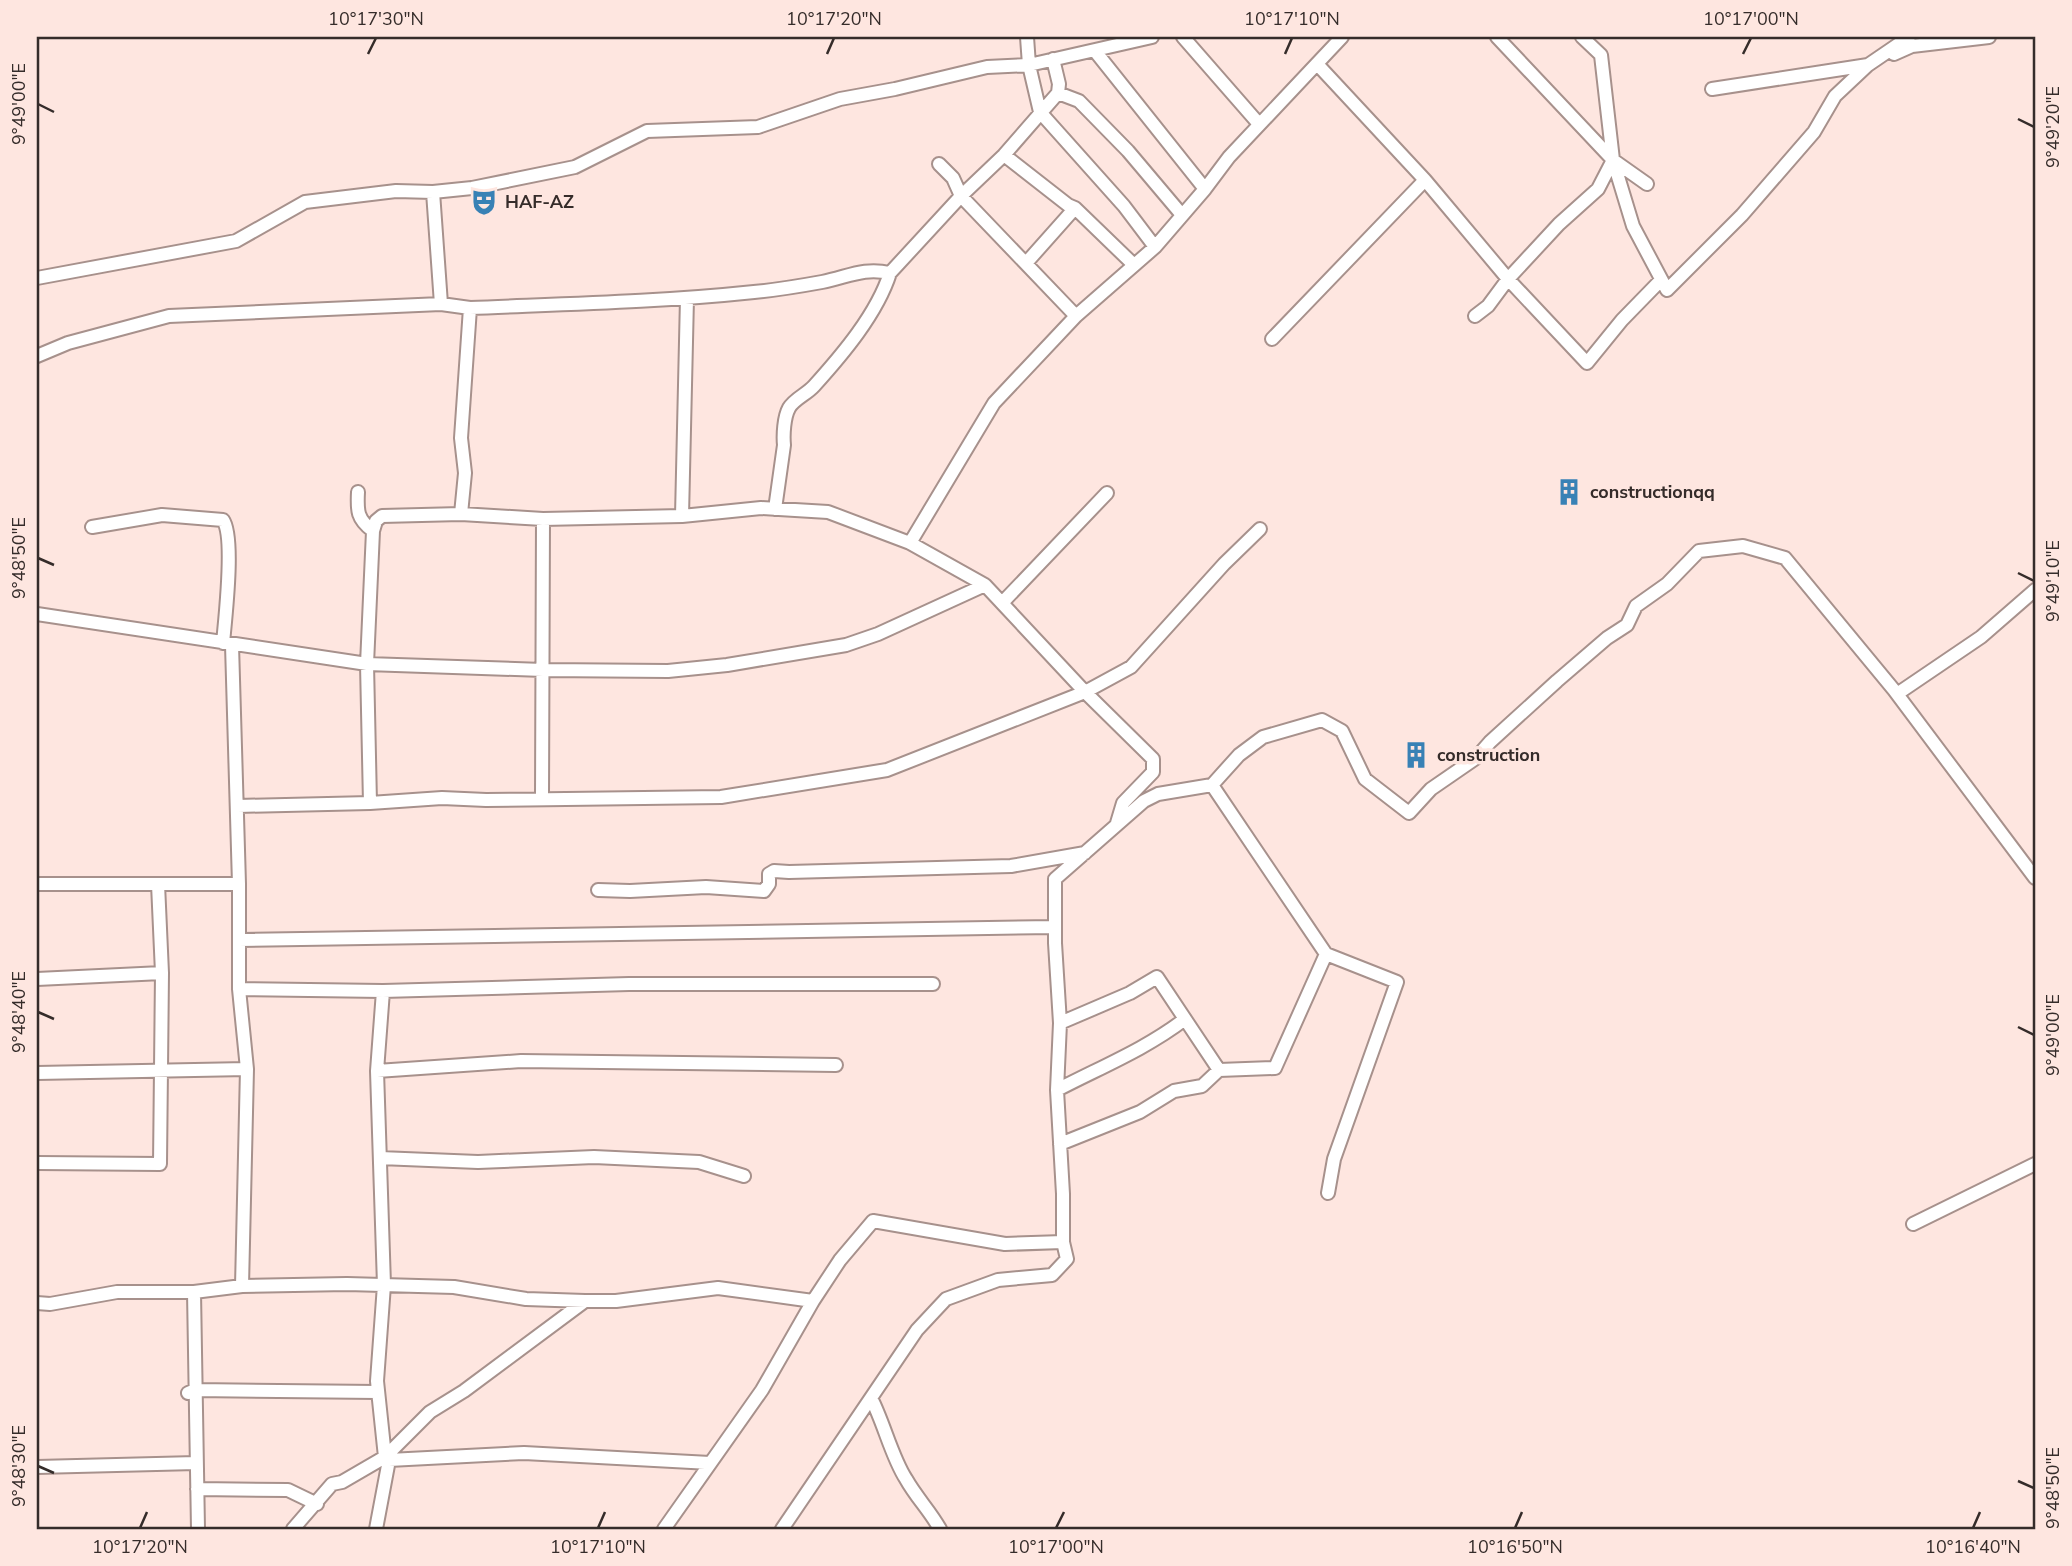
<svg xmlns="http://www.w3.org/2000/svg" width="2072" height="1566" font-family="'Nunito Sans',sans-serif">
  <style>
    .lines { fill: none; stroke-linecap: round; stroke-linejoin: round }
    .minor-casing { stroke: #a7918c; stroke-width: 16 }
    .minor { stroke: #fff; stroke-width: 12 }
    .ticks { fill: none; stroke: #352c2a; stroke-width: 2.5 }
    .labels { text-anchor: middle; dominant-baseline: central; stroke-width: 7; stroke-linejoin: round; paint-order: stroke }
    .poi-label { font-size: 18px; font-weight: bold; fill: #352c2a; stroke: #fee6e0; text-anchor: start }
    .neatline { fill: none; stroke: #352c2a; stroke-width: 2.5 }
    .ticks-label { font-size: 18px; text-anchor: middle; fill: #352c2a }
  </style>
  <rect width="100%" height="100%" fill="#fee6e0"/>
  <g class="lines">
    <defs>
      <path id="minor" d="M 1027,37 L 1029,65 L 1040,112 L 1124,206 L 1155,247
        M 1183,37 L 1259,124
        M 1497,37 L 1613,160 L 1647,184
        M 1582,37 L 1601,55 L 1613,160 L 1633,226 L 1667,290 L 1742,215 L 1814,132 L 1835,96 L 1868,65 L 1909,37
        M 1095,51 L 1205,189
        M 1894,54 L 1912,46 L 1989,37
        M 1053,59 L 1059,84 L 1058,93 L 1079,101 L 1128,151 L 1182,215
        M 1318,65 L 1425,180 L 1508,279 L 1587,363 L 1622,320 L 1661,280
        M 1712,89 L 1868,65
        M 1004,155 L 1068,205 L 1075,208 L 1134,265
        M 939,164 L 953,178 L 961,196 L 1076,316
        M 433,192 L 441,304
        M 1027,262 L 1075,208
        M 37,278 L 236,241 L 305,202 L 396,191 L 433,192 L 472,188 L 575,167 L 647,131 L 758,127 L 840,99 L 895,89 L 987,67 L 1029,65 L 1152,37
        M 1475,316 L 1488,306 L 1508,279 L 1559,224 L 1598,189 L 1613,160
        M 1272,339 L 1425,180
        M 37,356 L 68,343 L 169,316 L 441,304 L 470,308 C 565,304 660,302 754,292 C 776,290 800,286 822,282 C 848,277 863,267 890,273
        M 358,492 C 357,511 357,519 373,531
        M 775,509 L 784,445 C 783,435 784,417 789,408 C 794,399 807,394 814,386 C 842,355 877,314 890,273 L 961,196 L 1004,155 L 1058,93
        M 461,514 L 465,473 L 461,438 L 470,308
        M 682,516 L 687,298
        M 92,527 L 162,515 L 223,520 C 235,537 225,620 223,643
        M 910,543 L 994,403 L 1076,316 L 1155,247 L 1205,189 L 1229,157 L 1342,37
        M 985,585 L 910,543 L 828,512 L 761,508 L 682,516 L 543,519 L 461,514 L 382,516 L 376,521 L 373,531 L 367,664 L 370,803 L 442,798 L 486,800 L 721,797 L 887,770 L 1085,692 L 1131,667 L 1224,564 L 1260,529
        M 1002,603 L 1107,493
        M 37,614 L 367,664 L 543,670 L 668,671 L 727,665 L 846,645 L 878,634 L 985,585 L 1085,692 L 1153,759 L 1153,772 L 1123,803 L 1117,823
        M 232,645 L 239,884 L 239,989 L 247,1069 L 242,1286
        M 1897,694 L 1981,637 L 2035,590
        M 1212,785 L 1326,954 L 1397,982 L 1334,1159 L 1328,1193
        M 542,798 L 543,519
        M 238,806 L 370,803
        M 37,884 L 239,884
        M 598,890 L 630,891 L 706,887 L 764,891 L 769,884 L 769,874 L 774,871 L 789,872 L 1011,866 L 1085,853
        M 239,940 L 1055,927
        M 37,979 L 162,973
        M 239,989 L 383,991 L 629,984 L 933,984
        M 383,991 L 377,1071 L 384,1285 L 377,1381 L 385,1457 L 389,1460 L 524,1453 L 710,1463
        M 1060,1023 L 1130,993 L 1157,977 L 1219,1070 L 1202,1086 L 1174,1091 L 1140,1112 L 1060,1144
        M 1219,1070 L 1275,1068 L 1326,954
        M 377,1071 L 521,1061 L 836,1065
        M 37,1073 L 247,1069
        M 1057,1090 C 1101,1067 1146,1049 1185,1019
        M 380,1158 L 478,1162 L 594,1157 L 699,1162 L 744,1176
        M 37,1163 L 160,1164 L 162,973 L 158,884
        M 1913,1224 L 2035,1164
        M 194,1292 L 198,1529
        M 37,1303 L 50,1304 L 117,1292 L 194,1292 L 242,1286 L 347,1284 L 454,1287 L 526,1299 L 585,1301 L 616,1301 L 718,1288 L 813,1301
        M 188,1393 L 195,1390 L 378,1392
        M 871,1398 C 884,1423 892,1458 906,1479 C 916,1497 930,1511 940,1529
        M 37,1467 L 196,1463
        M 197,1489 L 288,1490 L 317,1504
        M 293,1529 L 332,1484 L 342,1482 L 385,1457 L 430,1412 L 464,1391 L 585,1301
        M 376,1529 L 389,1460
        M 664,1529 L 762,1390 L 813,1301 L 840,1260 L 873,1221 L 1005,1244 L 1063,1242
        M 782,1529 L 917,1330 L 946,1299 L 998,1280 L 1052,1275 L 1067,1259 L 1063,1242 L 1063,1194 L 1057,1090 L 1060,1023 L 1055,943 L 1055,879 L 1144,801 L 1158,794 L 1212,785 L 1239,755 L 1263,737 L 1322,720 L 1342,731 L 1365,779 L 1409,813 L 1431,789 L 1476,758 L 1490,742 L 1557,681 L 1607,638 L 1627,625 L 1636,606 L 1667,584 L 1699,551 L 1743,546 L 1785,558 L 1894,690 L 2035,878"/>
    </defs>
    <use href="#minor" class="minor-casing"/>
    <use href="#minor" class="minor"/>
  </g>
  <path class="ticks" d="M 368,54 L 376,38M 827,54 L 834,38M 1285,54 L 1292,38M 1743,54 L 1751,38M 38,104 L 54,112M 2018,119 L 2034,127M 38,558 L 54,565M 2018,573 L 2034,581M 38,1012 L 54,1019M 2018,1027 L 2034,1035M 38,1466 L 54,1473M 2018,1481 L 2034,1488M 140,1528 L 147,1512M 598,1528 L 605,1512M 1056,1528 L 1064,1512M 1515,1528 L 1522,1512M 1973,1528 L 1980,1512"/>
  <defs>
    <symbol id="theatre-bare" viewBox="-9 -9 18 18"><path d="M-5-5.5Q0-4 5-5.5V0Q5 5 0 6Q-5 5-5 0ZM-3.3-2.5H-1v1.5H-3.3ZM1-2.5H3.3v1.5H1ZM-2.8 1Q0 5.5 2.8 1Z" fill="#3881b5" stroke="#fee6e0" stroke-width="2.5" paint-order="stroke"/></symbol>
    <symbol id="building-bare" viewBox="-9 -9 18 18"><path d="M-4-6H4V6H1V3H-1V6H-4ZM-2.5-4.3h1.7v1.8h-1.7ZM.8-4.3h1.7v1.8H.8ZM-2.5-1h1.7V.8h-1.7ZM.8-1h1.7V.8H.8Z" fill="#3881b5" stroke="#fee6e0" stroke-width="2.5" paint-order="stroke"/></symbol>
  </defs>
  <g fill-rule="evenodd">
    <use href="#theatre-bare" x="465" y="183" width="38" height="38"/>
    <use href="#building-bare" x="1550" y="473" width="38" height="38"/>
    <use href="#building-bare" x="1397" y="736" width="38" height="38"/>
  </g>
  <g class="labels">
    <g class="poi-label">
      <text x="505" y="202">HAF-AZ</text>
      <text x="1590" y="492">constructionqq</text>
      <text x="1437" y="755">construction</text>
    </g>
  </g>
  <rect width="2072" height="1566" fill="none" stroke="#fee6e0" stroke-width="77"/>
  <rect x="38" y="38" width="1996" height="1490" class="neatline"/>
  <g class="ticks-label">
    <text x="376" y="25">10°17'30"N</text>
    <text x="834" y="25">10°17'20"N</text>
    <text x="1292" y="25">10°17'10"N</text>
    <text x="1751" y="25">10°17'00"N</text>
    <text transform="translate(19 104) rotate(-90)" y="6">9°49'00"E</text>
    <text transform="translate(2053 127) rotate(-90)" y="6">9°49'20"E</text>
    <text transform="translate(19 558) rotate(-90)" y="6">9°48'50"E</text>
    <text transform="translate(2053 581) rotate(-90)" y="6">9°49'10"E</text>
    <text transform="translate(19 1012) rotate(-90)" y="6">9°48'40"E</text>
    <text transform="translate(2053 1035) rotate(-90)" y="6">9°49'00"E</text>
    <text transform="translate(19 1466) rotate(-90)" y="6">9°48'30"E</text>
    <text transform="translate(2053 1488) rotate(-90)" y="6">9°48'50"E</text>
    <text x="140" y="1553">10°17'20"N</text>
    <text x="598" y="1553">10°17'10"N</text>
    <text x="1056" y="1553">10°17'00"N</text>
    <text x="1515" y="1553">10°16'50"N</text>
    <text x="1973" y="1553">10°16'40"N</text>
  </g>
</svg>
